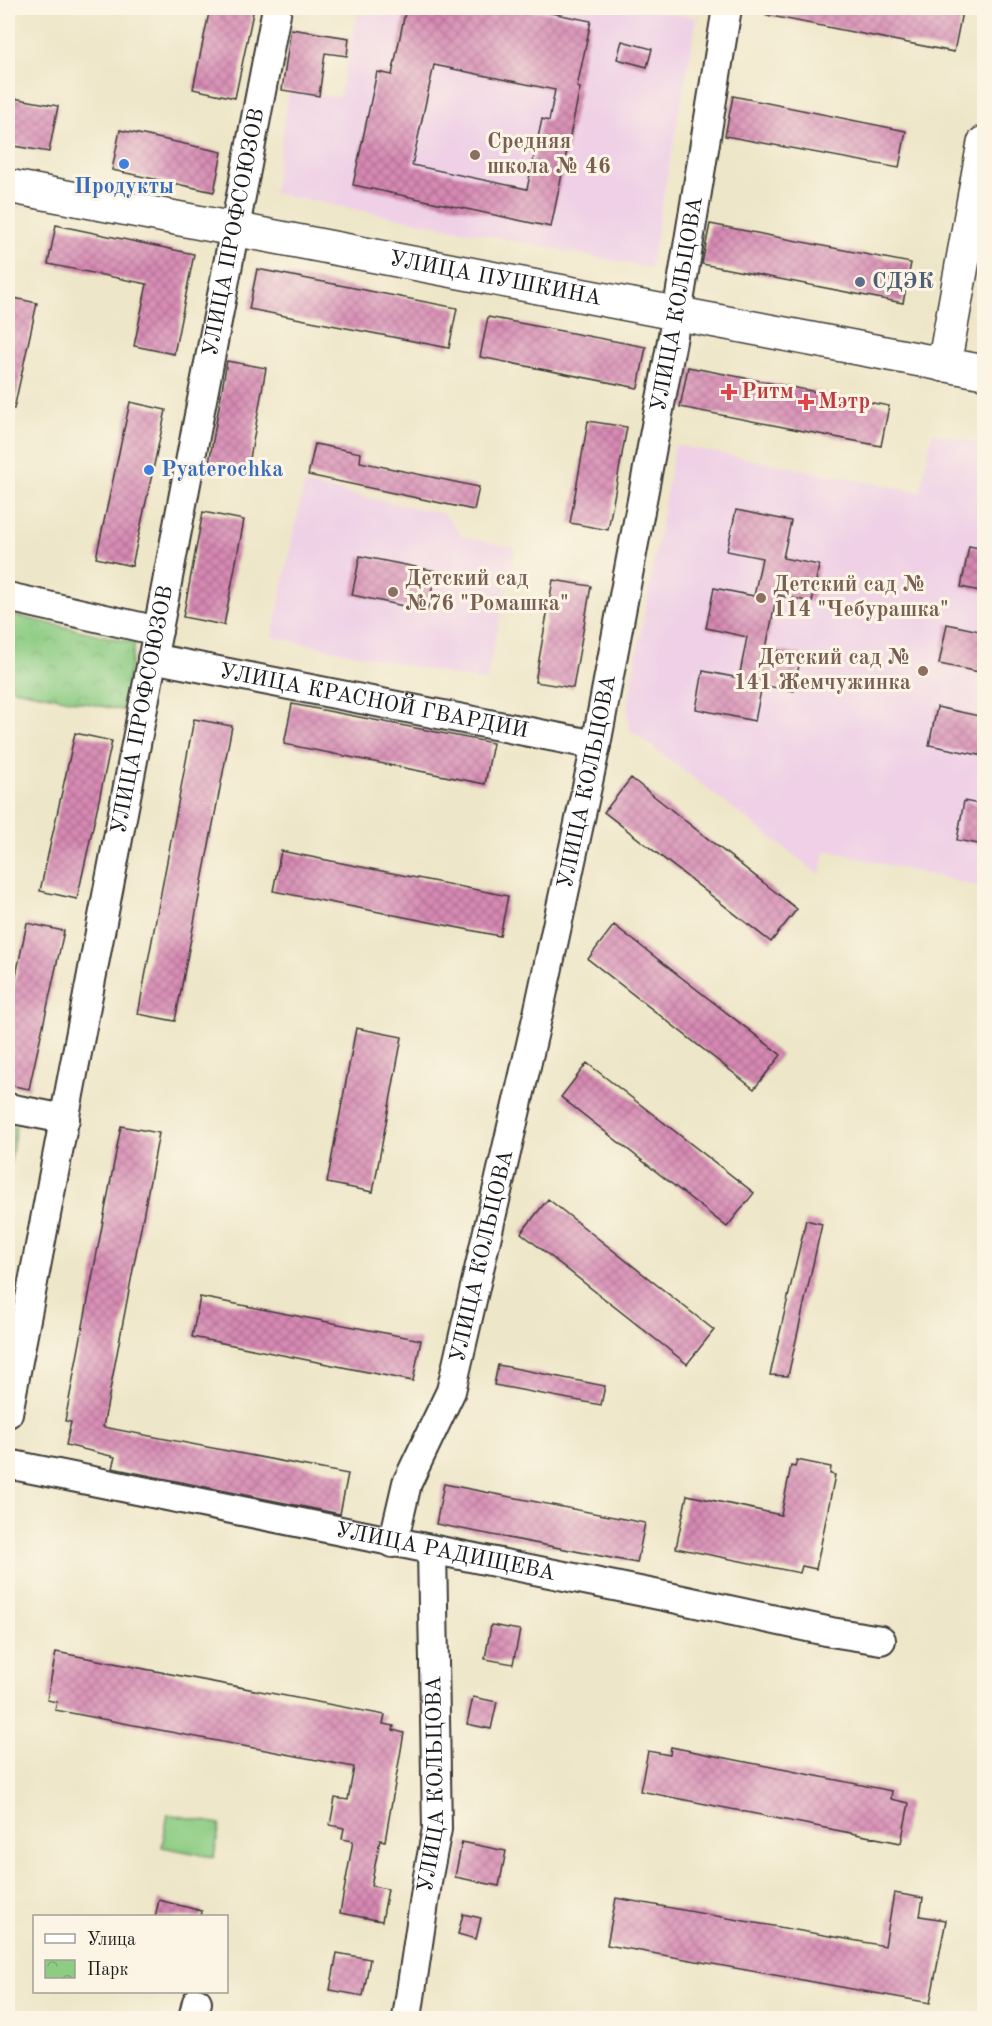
<svg xmlns="http://www.w3.org/2000/svg" width="992" height="2026" font-family="'Old Standard TT',serif">
  <style>
    .built { fill: #efd0e6 }
    .park { fill: url(#park-crowns); stroke: #547450; stroke-width: 1.5 }
    .pitch { fill: #8ccc83; stroke: #547450; stroke-width: 1.5 }
    .building { fill: url(#building-cross-hatch); fill-rule: evenodd }
    .lines { fill: none; stroke-linecap: round; stroke-linejoin: round }
    .minor-casing { stroke: #3c3a36; stroke-width: 32 }
    .major-casing { stroke: #3c3a36; stroke-width: 36 }
    .minor { stroke: #fff; stroke-width: 28 }
    .major { stroke: #fff; stroke-width: 33 }
    .education-dot { fill: #8d6e63; stroke: #fcf5e5; stroke-width: 2 }
    .shop-dot { fill: #3f7fe0; stroke: #fcf5e5; stroke-width: 2 }
    .service-dot { fill: #5c6f8a; stroke: #fcf5e5; stroke-width: 2 }
    .health-dot { fill: #e0444e; stroke: #fcf5e5; stroke-width: 2 }
    .labels { text-anchor: middle; dominant-baseline: central; stroke-width: 6; stroke-linejoin: round; paint-order: stroke }
    .education-label { font-size: 22px; font-weight: bold; fill: #785e54; stroke: #fcf5e5; text-anchor: start }
    .shop-label { font-size: 22px; font-weight: bold; fill: #366cbe; stroke: #fcf5e5 }
    .street-label { font-size: 22px; fill: #1c1c1c; stroke: #fcf5e5 }
    .service-label { font-size: 22px; font-weight: bold; fill: #4e5e75; stroke: #fcf5e5; text-anchor: start }
    .health-label { font-size: 22px; font-weight: bold; fill: #be3a42; stroke: #fcf5e5; text-anchor: start }
  </style>
  <defs>
    <pattern id="park-crowns" width="20" height="18" patternUnits="userSpaceOnUse" patternTransform="scale(1.5)"><rect width="20" height="18" fill="#8ccc83"/><path d="M2 6a3 3 0 1 1 6 0M12 15a3 3 0 1 1 6 0" fill="none" stroke="#78af71"/></pattern>
    <pattern id="building-cross-hatch" width="8" height="8" patternUnits="userSpaceOnUse" patternTransform="scale(1.5)"><rect width="8" height="8" fill="#d789b4"/><path d="M0 0l8 8M0 8l8-8" fill="none" stroke="#ae6f92"/></pattern>
  </defs>
  <rect width="100%" height="100%" fill="#fcf5e5"/>
  <filter id="ink" filterUnits="userSpaceOnUse"><feTurbulence type="fractalNoise" baseFrequency=".0167" numOctaves="2"/><feDisplacementMap in="SourceGraphic" scale="12" xChannelSelector="R" yChannelSelector="G"/><feConvolveMatrix kernelMatrix="1 2 1 2 8 2 1 2 1" color-interpolation-filters="sRGB"/></filter>
  <filter id="wash" filterUnits="userSpaceOnUse"><feTurbulence type="fractalNoise" baseFrequency=".008" numOctaves="4" result="noise"/><feDisplacementMap in="SourceGraphic" scale="24" xChannelSelector="R" yChannelSelector="G"/><feGaussianBlur stdDeviation="1.35" result="paint"/><feColorMatrix in="noise" values="0 0 0 0 0 0 0 0 0 0 0 0 0 0 0 0 0 1.4 0 .05"/><feComposite in="paint" operator="in"/></filter>
  <g filter="url(#wash)">
    <rect width="100%" height="100%" fill="#eee6c8"/>
    <path class="built" d="M 359,8 L 645,8 L 697,18 L 650,268 L 273,193 L 289,92 L 339,97 Z
      M 932,433 L 984,444 L 984,888 L 826,850 L 820,875 L 630,730 L 627,709 L 675,445 L 920,492 Z
      M 304,484 L 444,514 L 462,536 L 515,548 L 486,682 L 272,637 Z"/>
    <path class="park" d="M 8,614 L 135,643 L 122,710 L 8,688 Z
      M 8,1124 L 16,1126 L 8,1179 Z"/>
    <path class="pitch" d="M 168,1814 L 220,1824 L 214,1857 L 162,1847 Z"/>
    <g id="blocks">
      <path class="building" d="M 210,8 L 254,8 L 235,98 L 193,89 Z
        M 406,8 L 526,8 L 591,21 L 577,87 L 580,88 L 551,227 L 353,185 L 377,72 L 392,75 ZM 434,65 L 555,90 L 549,121 L 542,119 L 527,189 L 412,165 Z
        M 767,8 L 940,8 L 962,12 L 954,52 L 766,15 Z
        M 291,29 L 349,38 L 347,56 L 325,53 L 319,96 L 282,90 Z
        M 622,41 L 652,49 L 647,67 L 617,59 Z
        M 733,96 L 906,131 L 899,168 L 725,136 Z
        M 8,97 L 58,106 L 49,152 L 8,145 Z
        M 120,130 L 222,152 L 214,192 L 112,170 Z
        M 710,224 L 911,263 L 903,303 L 702,264 Z
        M 56,225 L 194,254 L 174,354 L 134,346 L 147,284 L 48,264 Z
        M 257,269 L 457,308 L 449,348 L 249,309 Z
        M 14,298 L 37,303 L 14,409 L 8,408 L 8,327 Z
        M 488,317 L 646,347 L 638,388 L 480,357 Z
        M 227,361 L 266,368 L 248,470 L 209,463 Z
        M 688,367 L 889,406 L 881,446 L 680,407 Z
        M 130,402 L 166,410 L 132,566 L 96,558 Z
        M 588,421 L 627,427 L 608,530 L 570,523 Z
        M 315,444 L 361,453 L 360,462 L 479,487 L 474,510 L 308,475 Z
        M 736,510 L 791,521 L 783,558 L 819,565 L 812,602 L 777,595 L 766,648 L 801,655 L 794,691 L 762,685 L 755,721 L 696,709 L 703,671 L 739,678 L 747,637 L 706,628 L 714,588 L 754,596 L 762,558 L 727,551 Z
        M 203,512 L 244,520 L 224,625 L 183,617 Z
        M 969,546 L 984,549 L 984,592 L 961,587 Z
        M 360,556 L 436,571 L 427,611 L 352,595 Z
        M 553,580 L 591,586 L 573,688 L 535,682 Z
        M 947,624 L 984,632 L 984,673 L 939,664 Z
        M 292,704 L 493,743 L 485,784 L 284,744 Z
        M 937,707 L 984,717 L 984,756 L 929,745 Z
        M 194,719 L 232,726 L 175,1021 L 138,1014 Z
        M 75,733 L 112,741 L 77,899 L 40,891 Z
        M 631,778 L 797,909 L 771,942 L 604,812 Z
        M 964,801 L 984,805 L 984,845 L 957,840 Z
        M 281,851 L 508,896 L 500,936 L 273,891 Z
        M 27,923 L 64,931 L 29,1089 L 8,1085 L 8,1013 Z
        M 614,925 L 781,1055 L 754,1089 L 588,959 Z
        M 356,1028 L 402,1037 L 373,1192 L 327,1183 Z
        M 587,1063 L 754,1193 L 727,1227 L 561,1097 Z
        M 121,1126 L 159,1133 L 103,1427 L 348,1474 L 340,1514 L 112,1468 L 115,1457 L 66,1445 L 71,1422 L 65,1421 Z
        M 548,1199 L 714,1330 L 687,1364 L 521,1233 Z
        M 806,1220 L 822,1224 L 788,1376 L 770,1375 Z
        M 200,1297 L 421,1340 L 413,1381 L 192,1337 Z
        M 498,1365 L 605,1386 L 601,1405 L 494,1385 Z
        M 797,1460 L 831,1467 L 830,1474 L 835,1475 L 816,1569 L 802,1566 L 800,1573 L 676,1548 L 687,1495 L 781,1515 L 791,1466 L 795,1467 Z
        M 444,1484 L 645,1523 L 637,1563 L 436,1524 Z
        M 491,1625 L 520,1630 L 513,1664 L 485,1659 Z
        M 56,1652 L 385,1715 L 383,1724 L 394,1726 L 393,1730 L 404,1733 L 385,1841 L 380,1840 L 371,1886 L 388,1889 L 382,1921 L 340,1913 L 353,1841 L 342,1839 L 344,1828 L 330,1825 L 335,1798 L 348,1800 L 354,1767 L 55,1710 L 57,1702 L 47,1700 Z
        M 473,1697 L 497,1702 L 491,1729 L 467,1724 Z
        M 671,1747 L 892,1791 L 891,1799 L 909,1803 L 901,1843 L 640,1791 L 648,1751 L 670,1755 Z
        M 462,1842 L 506,1851 L 499,1886 L 455,1877 Z
        M 894,1893 L 923,1898 L 920,1916 L 946,1920 L 930,2003 L 607,1945 L 616,1898 L 885,1946 Z
        M 159,1900 L 202,1911 L 201,1917 L 155,1917 Z
        M 463,1914 L 481,1918 L 476,1939 L 458,1934 Z
        M 337,1953 L 370,1959 L 363,1996 L 330,1990 Z"/>
    </g>
  </g>
  <g filter="url(#ink)">
    <use href="#blocks" fill-opacity="0" stroke="#3c3a36" stroke-width="1.5"/>
    <g class="lines">
      <defs>
        <g id="minor">
          <path d="M 8,597 L 158,631"/>
          <path id="s1" d="M 152,658 L 596,745"/>
          <path d="M 8,1108 L 65,1119"/>
          <path id="s2" d="M 8,1413 L 277,8"/>
          <path id="s3" d="M 8,1464 L 664,1596 L 831,1632 L 881,1640"/>
          <path id="s4" d="M 393,1543 L 407,1483 L 451,1391 L 538,1014 L 596,745 L 677,314 L 727,8"/>
          <path d="M 193,2018 L 197,2002"/>
          <path id="s5" d="M 407,2018 L 428,1876 L 437,1829 L 432,1550"/>
        </g>
        <g id="major">
          <path id="s6" d="M 8,186 L 984,372"/>
          <path d="M 944,365 L 984,143"/>
        </g>
      </defs>
      <use href="#minor" class="minor-casing"/>
      <use href="#major" class="major-casing"/>
      <use href="#minor" class="minor"/>
      <use href="#major" class="major"/>
    </g>
  </g>
  <g class="education-dot">
    <circle cx="475" cy="155" r="6"/>
    <circle cx="393" cy="592" r="6"/>
    <circle cx="761" cy="598" r="6"/>
    <circle cx="923" cy="671" r="6"/>
  </g>
  <g class="shop-dot">
    <circle cx="124" cy="164" r="6"/>
    <circle cx="149" cy="470" r="6"/>
  </g>
  <circle class="service-dot" cx="860" cy="282" r="6"/>
  <g class="health-dot">
    <path d="M726 383h6v6h6v6h-6v6h-6v-6h-6v-6h6z"/>
    <path d="M803 393h6v6h6v6h-6v6h-6v-6h-6v-6h6z"/>
  </g>
  <g class="labels">
    <g class="education-label">
      <text x="487" y="142">Средняя<tspan x="487" dy="25">школа № 46</tspan></text>
      <text x="405" y="579">Детский сад<tspan x="405" dy="25">№76 "Ромашка"</tspan></text>
      <text x="773" y="585">Детский сад №<tspan x="773" dy="25">114 "Чебурашка"</tspan></text>
      <text x="911" y="658" text-anchor="end">Детский сад №<tspan x="911" dy="25">141 Жемчужинка</tspan></text>
    </g>
    <g class="shop-label">
      <text x="124" y="187">Продукты</text>
      <text x="161" y="470" text-anchor="start">Pyaterochka</text>
    </g>
    <g class="street-label">
      <text stroke="none"><textPath href="#s2" startOffset="1202">УЛИЦА ПРОФСОЮЗОВ</textPath></text>
      <text stroke="none"><textPath href="#s6" startOffset="496">УЛИЦА ПУШКИНА</textPath></text>
      <text stroke="none"><textPath href="#s4" startOffset="1274">УЛИЦА КОЛЬЦОВА</textPath></text>
      <text stroke="none"><textPath href="#s1" startOffset="226">УЛИЦА КРАСНОЙ ГВАРДИИ</textPath></text>
      <text stroke="none"><textPath href="#s2" startOffset="716">УЛИЦА ПРОФСОЮЗОВ</textPath></text>
      <text stroke="none"><textPath href="#s4" startOffset="788">УЛИЦА КОЛЬЦОВА</textPath></text>
      <text stroke="none"><textPath href="#s4" startOffset="302">УЛИЦА КОЛЬЦОВА</textPath></text>
      <text stroke="none"><textPath href="#s3" startOffset="446">УЛИЦА РАДИЩЕВА</textPath></text>
      <text stroke="none"><textPath href="#s5" startOffset="236">УЛИЦА КОЛЬЦОВА</textPath></text>
    </g>
    <g class="service-label">
      <text x="872" y="282">СДЭК</text>
    </g>
    <g class="health-label">
      <text x="741" y="392">Ритм</text>
      <text x="818" y="402">Мэтр</text>
    </g>
  </g>
  <rect width="992" height="2026" fill="none" stroke="#fcf5e5" stroke-width="30"/>
  <rect x="33" y="1915" width="195" height="78" fill="#fcf5e5" stroke="#a29e95" stroke-width="1.5"/>
  <rect x="45" y="1934" width="30" height="9" fill="#ffffff" stroke="#a29e95" stroke-width="1.5"/>
  <text x="87" y="1945" font-size="18" fill="#1c1c1c">Улица</text>
  <rect x="45" y="1960" width="30" height="18" fill="url(#park-crowns)" stroke="#a29e95" stroke-width="1.5"/>
  <text x="87" y="1975" font-size="18" fill="#1c1c1c">Парк</text>
</svg>
